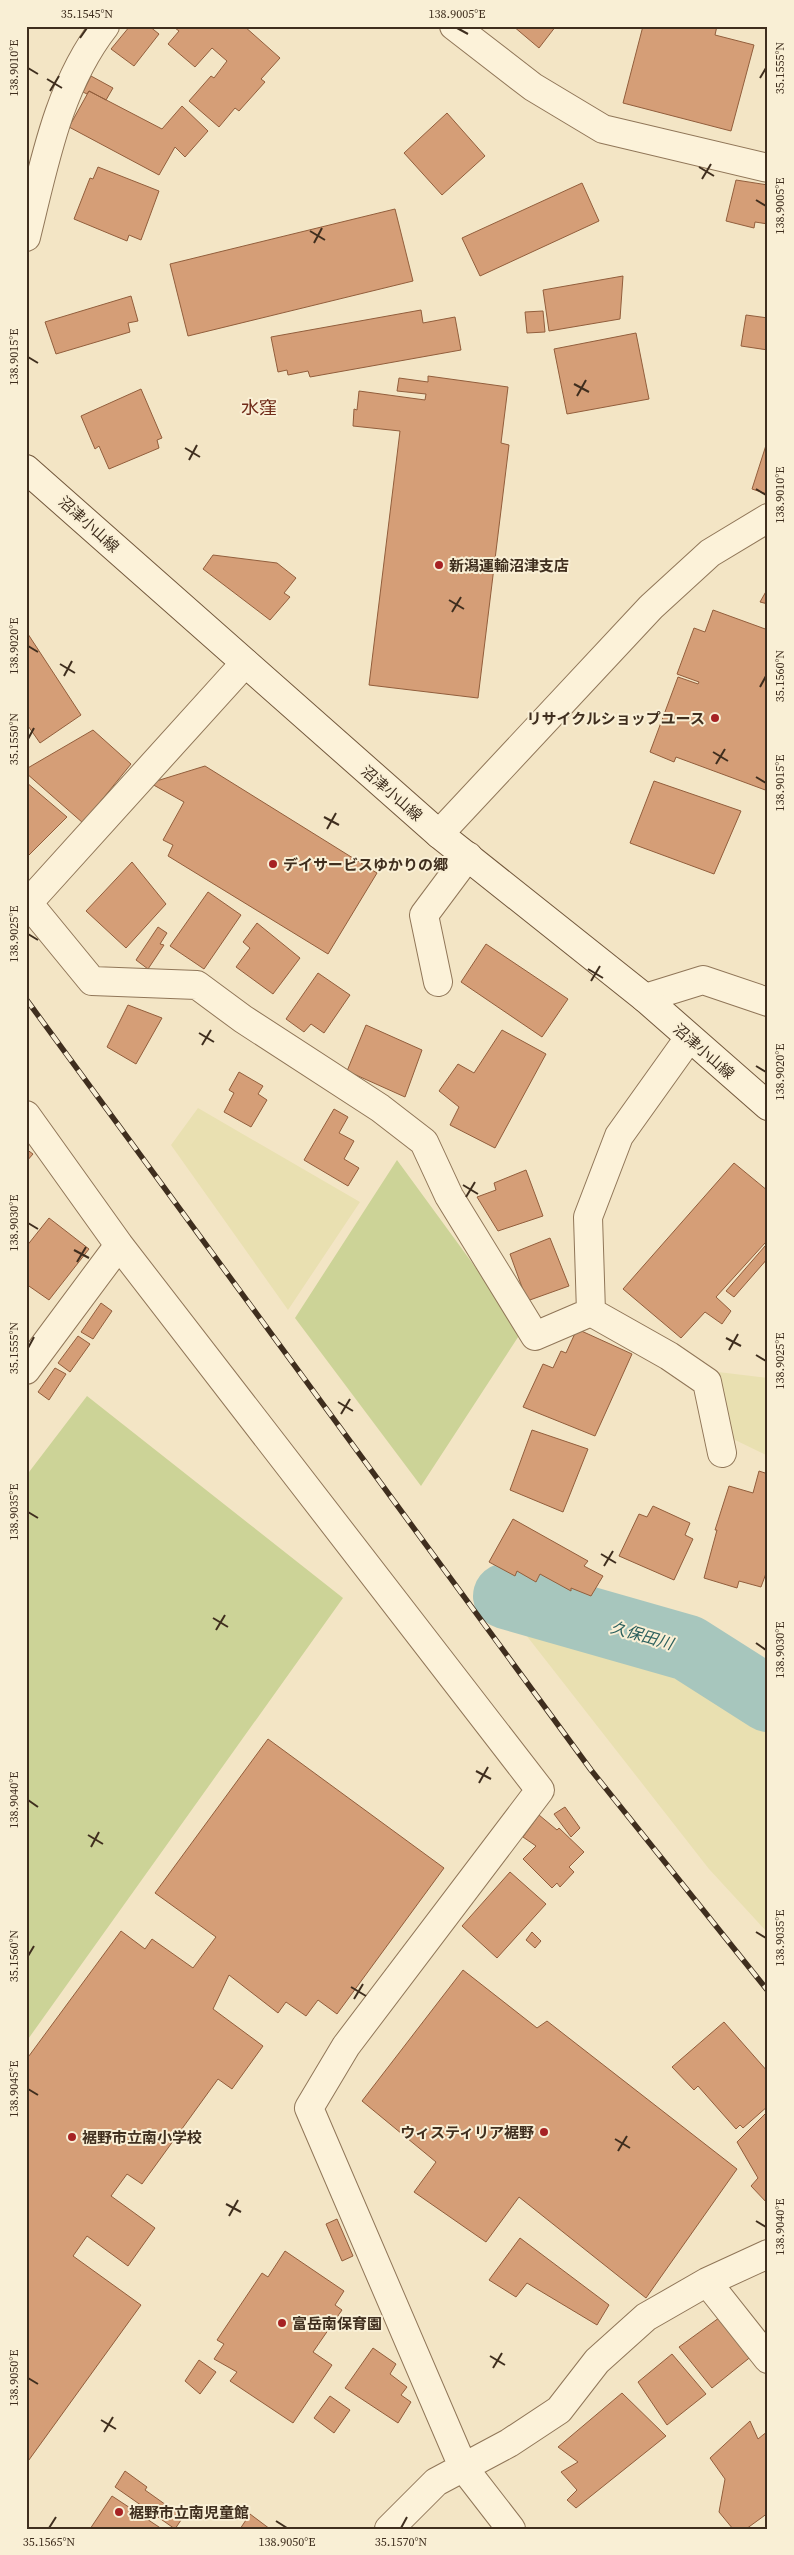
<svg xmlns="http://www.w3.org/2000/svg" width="794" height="2555" font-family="'Source Serif 4','Noto Sans JP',serif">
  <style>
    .farmland { fill: #e9e0b1 }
    .green { fill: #ccd397 }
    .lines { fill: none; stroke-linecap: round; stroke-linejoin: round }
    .river { stroke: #a7c6bd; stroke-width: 66 }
    .building { fill: #d59e77; stroke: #925e3c }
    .minor-casing { stroke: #907658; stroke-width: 30 }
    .tertiary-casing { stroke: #907658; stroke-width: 30 }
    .secondary-casing { stroke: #72573b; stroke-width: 30 }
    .minor { stroke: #fcf2d9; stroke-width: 28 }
    .tertiary { stroke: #fcf2d9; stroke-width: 28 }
    .secondary { stroke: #fcf2d9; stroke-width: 28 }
    .rail-casing { stroke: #3f2e1e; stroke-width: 5.5 }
    .rail { stroke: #f9efd5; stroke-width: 4; stroke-dasharray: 11; stroke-linecap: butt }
    .ticks { fill: none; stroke: #3f2e1e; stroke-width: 2 }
    .poi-dot { fill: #a62223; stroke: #f9efd5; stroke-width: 2 }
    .labels { text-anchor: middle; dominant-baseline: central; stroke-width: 4; stroke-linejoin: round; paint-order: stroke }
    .street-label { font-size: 15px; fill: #3f2e1e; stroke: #f9efd5 }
    .poi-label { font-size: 15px; font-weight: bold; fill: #3f2e1e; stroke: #f9efd5; text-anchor: start }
    .water-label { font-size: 16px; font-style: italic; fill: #2c605d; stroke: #f9efd5 }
    .quarter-label { font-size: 18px; fill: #702b19; stroke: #f9efd5 }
    .neatline { fill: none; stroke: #3f2e1e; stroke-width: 2 }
    .ticks-label { font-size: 12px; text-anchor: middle; fill: #3f2e1e }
  </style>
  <rect width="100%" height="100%" fill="#f3e5c5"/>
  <path class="farmland" d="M 198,1108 L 360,1202 L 288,1310 L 171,1145 Z
    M 718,1372 L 768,1378 L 768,1456 L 731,1438 Z
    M 519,1626 L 617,1645 L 744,1716 L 768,1724 L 768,1933 L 709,1869 Z"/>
  <path class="green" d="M 397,1160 L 522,1331 L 421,1486 L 295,1318 Z
    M 87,1396 L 343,1598 L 26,2042 L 26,1476 Z"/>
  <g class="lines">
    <path class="river" d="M 506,1596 L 688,1648 L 768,1699"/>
  </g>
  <path class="building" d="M 130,26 L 149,26 L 159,34 L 134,66 L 111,49 Z
    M 176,26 L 244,26 L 280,58 L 261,79 L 265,82 L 239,111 L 235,108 L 219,127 L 189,101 L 211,76 L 214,78 L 227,61 L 212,48 L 195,67 L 168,44 L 179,31 L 175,28 Z
    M 513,26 L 556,26 L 539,48 Z
    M 643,26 L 717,26 L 715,35 L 754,45 L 731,131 L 623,103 Z
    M 91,76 L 113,88 L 106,100 L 89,91 L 87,94 L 83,92 Z
    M 89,91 L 162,129 L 182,106 L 208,131 L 185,157 L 175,147 L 159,175 L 69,127 Z
    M 447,113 L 485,156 L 442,195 L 404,153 Z
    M 98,167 L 159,191 L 141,240 L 129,235 L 127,241 L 74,219 L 90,178 L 93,179 Z
    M 736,180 L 768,185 L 768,224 L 755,222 L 754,228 L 726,221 Z
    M 582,183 L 599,221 L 480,276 L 462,238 Z
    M 395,209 L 413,281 L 188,336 L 170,264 Z
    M 623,276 L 620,319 L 549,331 L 543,290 Z
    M 131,296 L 138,321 L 128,323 L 130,332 L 56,354 L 45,322 Z
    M 421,310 L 423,323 L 455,317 L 461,350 L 310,377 L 308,371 L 288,375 L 287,370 L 278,372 L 271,337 Z
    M 543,311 L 545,332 L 527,333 L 525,312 Z
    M 746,315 L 768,318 L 768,350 L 741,346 Z
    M 636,333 L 649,399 L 567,414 L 554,349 Z
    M 428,376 L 508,387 L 501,443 L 509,445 L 478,698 L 369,685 L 400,431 L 353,426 L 354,409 L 357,410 L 359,391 L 425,400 L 426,394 L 397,391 L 399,378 L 428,382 Z
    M 141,389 L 162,438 L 157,440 L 159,448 L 109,469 L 99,446 L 95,449 L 81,416 Z
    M 768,439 L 768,490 L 767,494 L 752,489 Z
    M 213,555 L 277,563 L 296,578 L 284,593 L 290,597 L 270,620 L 203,569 Z
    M 768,588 L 768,604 L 760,602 Z
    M 713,610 L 768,630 L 768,791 L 676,757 L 674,762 L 650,752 L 678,677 L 698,684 L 699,682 L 677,674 L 694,628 L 705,632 Z
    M 26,631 L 81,715 L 40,743 L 26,723 Z
    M 93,730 L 131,764 L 83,823 L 26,773 L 26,769 Z
    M 205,766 L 377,873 L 328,954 L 168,856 L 173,845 L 163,840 L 184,802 L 150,783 Z
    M 654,781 L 741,811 L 714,874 L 630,843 Z
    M 26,782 L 67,817 L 26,858 Z
    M 132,862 L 166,904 L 126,948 L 86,911 Z
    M 208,892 L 241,915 L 204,969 L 170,946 Z
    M 257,923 L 300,958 L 273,994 L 236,967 L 250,948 L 243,942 Z
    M 158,927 L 167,933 L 160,944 L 164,945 L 148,969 L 136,960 Z
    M 486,944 L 568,999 L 542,1037 L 461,982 Z
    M 318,973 L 350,995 L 324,1033 L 311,1024 L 304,1032 L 286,1019 Z
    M 128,1005 L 162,1018 L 136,1064 L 107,1047 Z
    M 366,1025 L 422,1050 L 405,1097 L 347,1071 Z
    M 502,1030 L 546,1054 L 495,1148 L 450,1125 L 459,1107 L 439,1091 L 458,1064 L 474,1073 Z
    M 239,1072 L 263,1086 L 258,1094 L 267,1100 L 251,1127 L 224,1112 L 234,1093 L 229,1090 Z
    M 334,1109 L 348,1117 L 339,1133 L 354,1141 L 344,1159 L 359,1168 L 348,1186 L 304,1160 Z
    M 26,1149 L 33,1154 L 26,1162 Z
    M 734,1163 L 768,1191 L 768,1245 L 765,1243 L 716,1297 L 731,1311 L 722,1324 L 705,1312 L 681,1338 L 623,1289 Z
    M 526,1170 L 543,1216 L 498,1231 L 477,1197 L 496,1190 L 494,1183 Z
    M 49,1218 L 89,1249 L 49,1300 L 26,1284 L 26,1247 Z
    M 550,1238 L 569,1286 L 527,1301 L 510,1254 Z
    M 765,1246 L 768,1249 L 768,1258 L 734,1297 L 726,1291 Z
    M 101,1303 L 112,1311 L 93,1339 L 81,1332 Z
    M 577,1329 L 632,1354 L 595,1436 L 523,1407 L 543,1364 L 553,1368 L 561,1351 L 566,1353 Z
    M 78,1336 L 90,1344 L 70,1372 L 58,1363 Z
    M 55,1368 L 66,1374 L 49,1400 L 38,1392 Z
    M 532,1430 L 588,1449 L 563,1512 L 510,1490 Z
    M 759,1471 L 768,1474 L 768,1554 L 766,1561 L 768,1561 L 768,1568 L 761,1587 L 739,1581 L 737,1588 L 704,1578 L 717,1530 L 715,1530 L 729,1486 L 753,1493 Z
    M 653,1506 L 690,1523 L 685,1535 L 693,1539 L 674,1580 L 619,1556 L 639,1514 L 647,1517 Z
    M 513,1519 L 588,1561 L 584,1566 L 603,1576 L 591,1596 L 571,1588 L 571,1591 L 540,1574 L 536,1582 L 517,1571 L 515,1576 L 489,1562 Z
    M 268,1739 L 444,1868 L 337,2014 L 318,2000 L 306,2016 L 286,2002 L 278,2013 L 229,1975 L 213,2009 L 263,2046 L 232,2089 L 218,2079 L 142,2184 L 127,2174 L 111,2196 L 155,2228 L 128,2266 L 87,2236 L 73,2256 L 141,2305 L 26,2464 L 26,2060 L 121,1931 L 145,1949 L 152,1939 L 193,1968 L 216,1937 L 155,1893 Z
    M 565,1807 L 580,1828 L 571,1837 L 554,1814 Z
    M 539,1815 L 557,1830 L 559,1828 L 584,1852 L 569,1867 L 574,1872 L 560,1887 L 557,1883 L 552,1888 L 523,1859 L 536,1846 L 523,1837 Z
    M 510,1872 L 546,1904 L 497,1958 L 462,1926 Z
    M 532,1932 L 541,1941 L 535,1948 L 526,1940 Z
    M 463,1970 L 537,2028 L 547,2021 L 737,2169 L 646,2298 L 519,2197 L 486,2242 L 414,2192 L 436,2162 L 362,2101 Z
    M 724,2022 L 768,2072 L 768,2106 L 743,2128 L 740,2125 L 736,2129 L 698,2086 L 694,2090 L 672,2067 Z
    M 768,2111 L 768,2204 L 751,2186 L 758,2178 L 737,2142 Z
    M 337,2219 L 353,2256 L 342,2261 L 326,2224 Z
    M 520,2238 L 609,2305 L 597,2325 L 527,2283 L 516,2297 L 489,2280 Z
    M 285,2251 L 344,2291 L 335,2305 L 342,2310 L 313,2352 L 332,2365 L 293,2423 L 230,2381 L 237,2372 L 214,2359 L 224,2344 L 217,2340 L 262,2273 L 268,2277 Z
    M 723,2315 L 753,2355 L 712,2388 L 679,2347 Z
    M 373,2348 L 396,2364 L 390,2374 L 407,2387 L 401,2395 L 411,2402 L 398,2423 L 345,2388 Z
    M 672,2354 L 706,2394 L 667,2425 L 638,2382 Z
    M 199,2360 L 216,2372 L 200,2394 L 185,2381 Z
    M 622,2393 L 666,2436 L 576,2508 L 567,2500 L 577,2490 L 561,2472 L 578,2462 L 558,2447 Z
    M 330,2396 L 350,2410 L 334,2433 L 314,2418 Z
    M 750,2421 L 758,2439 L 768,2431 L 768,2513 L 746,2529 L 733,2529 L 719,2512 L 725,2479 L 710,2458 Z
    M 125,2471 L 147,2487 L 145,2490 L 183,2517 L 175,2529 L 115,2487 Z
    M 112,2496 L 162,2529 L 90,2529 Z
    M 250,2514 L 270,2529 L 240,2529 Z"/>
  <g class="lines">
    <defs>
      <path id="minor" d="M 454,26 L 533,87 L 603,129 L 768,168
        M 26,237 C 44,165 58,86 105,26
        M 245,663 L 28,903 L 92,981 L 197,985 L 243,1019 L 380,1108 L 424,1142 L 449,1196 L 535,1336 L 591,1312
        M 438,982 L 424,915 L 468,856
        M 645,998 L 703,980 L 768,1002
        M 689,1038 L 619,1136 L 588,1217 L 591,1312 L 669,1356 L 707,1382 L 722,1453
        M 26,1115 L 119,1245 L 540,1790 L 346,2046 L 309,2108 L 463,2467 L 511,2529
        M 26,1370 L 119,1245
        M 707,2282 L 768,2359
        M 389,2529 L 436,2482 L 509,2443 L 559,2410 L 597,2361 L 646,2317 L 707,2282 L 768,2254"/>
      <path id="tertiary" d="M 439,834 L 651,607 L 710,553 L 768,518"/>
      <path id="secondary" d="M 26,469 L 439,834 L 645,998 L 768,1106"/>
    </defs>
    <use href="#minor" class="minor-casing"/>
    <use href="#tertiary" class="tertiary-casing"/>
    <use href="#secondary" class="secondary-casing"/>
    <use href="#minor" class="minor"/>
    <use href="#tertiary" class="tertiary"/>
    <use href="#secondary" class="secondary"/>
    <defs>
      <path id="rail" d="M 26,999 L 591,1770 L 768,1991"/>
    </defs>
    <use href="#rail" class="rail-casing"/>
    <use href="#rail" class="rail"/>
  </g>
  <path class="ticks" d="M 457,28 L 468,34M 80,38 L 87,28M 28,68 L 38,74M 760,78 L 766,68M 47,79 L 62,88M 50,91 L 59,76M 699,167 L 714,176M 702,179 L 711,164M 756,200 L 766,206M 310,231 L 325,240M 314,243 L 322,228M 28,357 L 38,363M 574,384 L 589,392M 577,396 L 586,380M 185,448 L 200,457M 189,460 L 197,445M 756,489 L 766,495M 449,600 L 464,609M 452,612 L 461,597M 28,646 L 38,652M 60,664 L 75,673M 64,676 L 72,661M 760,687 L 766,676M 28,739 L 34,728M 713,752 L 728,761M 716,764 L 725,749M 756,777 L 766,783M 324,817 L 339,825M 327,829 L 336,813M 28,934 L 38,940M 588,969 L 603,978M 591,981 L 600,966M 199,1033 L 214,1042M 202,1045 L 211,1030M 756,1066 L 766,1072M 463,1185 L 478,1194M 466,1197 L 475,1182M 28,1223 L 38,1229M 74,1250 L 89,1258M 77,1262 L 86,1247M 726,1338 L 741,1346M 28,1348 L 34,1337M 729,1350 L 738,1334M 756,1355 L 766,1361M 338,1402 L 353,1411M 341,1414 L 350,1399M 28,1512 L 38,1518M 601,1554 L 616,1563M 604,1566 L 613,1551M 213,1618 L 228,1627M 216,1630 L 225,1615M 756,1643 L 766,1650M 476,1771 L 491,1779M 479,1783 L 488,1767M 28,1800 L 38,1807M 88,1835 L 103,1844M 91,1847 L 99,1832M 756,1932 L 766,1938M 28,1956 L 34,1946M 351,1987 L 366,1996M 354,1999 L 363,1984M 28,2089 L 38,2095M 615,2139 L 630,2148M 618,2151 L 627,2136M 226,2204 L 241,2212M 229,2216 L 238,2200M 756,2221 L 766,2227M 490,2356 L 505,2365M 493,2368 L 502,2353M 28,2378 L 38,2384M 101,2420 L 116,2429M 104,2432 L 113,2417M 276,2521 L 287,2528M 49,2528 L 56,2517M 401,2528 L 407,2517"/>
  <g class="poi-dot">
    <circle cx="439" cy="565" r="5"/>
    <circle cx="715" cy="718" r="5"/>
    <circle cx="273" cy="864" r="5"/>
    <circle cx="544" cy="2132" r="5"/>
    <circle cx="72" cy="2137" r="5"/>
    <circle cx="282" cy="2323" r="5"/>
    <circle cx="119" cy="2512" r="5"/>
  </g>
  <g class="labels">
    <g class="street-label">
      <text transform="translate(89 524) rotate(42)">沼津小山線</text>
      <text transform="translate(392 793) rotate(41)">沼津小山線</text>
      <text transform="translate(704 1051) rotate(41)">沼津小山線</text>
    </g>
    <g class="poi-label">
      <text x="449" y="565">新潟運輸沼津支店</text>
      <text x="705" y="718" text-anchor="end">リサイクルショップユース</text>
      <text x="283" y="864">デイサービスゆかりの郷</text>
      <text x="534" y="2132" text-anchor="end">ウィスティリア裾野</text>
      <text x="82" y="2137">裾野市立南小学校</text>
      <text x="292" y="2323">富岳南保育園</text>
      <text x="129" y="2512">裾野市立南児童館</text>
    </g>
    <g class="water-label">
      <text transform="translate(642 1635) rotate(16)">久保田川</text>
    </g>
    <g class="quarter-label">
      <text x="259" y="407">水窪</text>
    </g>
  </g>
  <rect width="794" height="2555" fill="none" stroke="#f9efd5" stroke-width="55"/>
  <rect x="28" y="28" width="738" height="2500" class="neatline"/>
  <g class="ticks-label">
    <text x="87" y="18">35.1545°N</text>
    <text x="457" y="18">138.9005°E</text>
    <text transform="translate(780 68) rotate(-90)" y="4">35.1555°N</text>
    <text transform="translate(14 68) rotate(-90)" y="4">138.9010°E</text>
    <text transform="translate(780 206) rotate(-90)" y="4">138.9005°E</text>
    <text transform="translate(14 357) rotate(-90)" y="4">138.9015°E</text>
    <text transform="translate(780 495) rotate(-90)" y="4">138.9010°E</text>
    <text transform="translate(14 646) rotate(-90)" y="4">138.9020°E</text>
    <text transform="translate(780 676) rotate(-90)" y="4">35.1560°N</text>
    <text transform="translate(14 739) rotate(-90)" y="4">35.1550°N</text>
    <text transform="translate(780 783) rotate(-90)" y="4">138.9015°E</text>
    <text transform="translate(14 934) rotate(-90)" y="4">138.9025°E</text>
    <text transform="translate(780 1072) rotate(-90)" y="4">138.9020°E</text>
    <text transform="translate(14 1223) rotate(-90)" y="4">138.9030°E</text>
    <text transform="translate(14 1348) rotate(-90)" y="4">35.1555°N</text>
    <text transform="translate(780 1361) rotate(-90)" y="4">138.9025°E</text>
    <text transform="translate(14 1512) rotate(-90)" y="4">138.9035°E</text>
    <text transform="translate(780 1650) rotate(-90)" y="4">138.9030°E</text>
    <text transform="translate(14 1800) rotate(-90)" y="4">138.9040°E</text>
    <text transform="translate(780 1938) rotate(-90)" y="4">138.9035°E</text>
    <text transform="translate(14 1956) rotate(-90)" y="4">35.1560°N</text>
    <text transform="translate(14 2089) rotate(-90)" y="4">138.9045°E</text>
    <text transform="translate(780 2227) rotate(-90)" y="4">138.9040°E</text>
    <text transform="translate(14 2378) rotate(-90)" y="4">138.9050°E</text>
    <text x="49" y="2546">35.1565°N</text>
    <text x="287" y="2546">138.9050°E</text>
    <text x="401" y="2546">35.1570°N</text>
  </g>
</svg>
